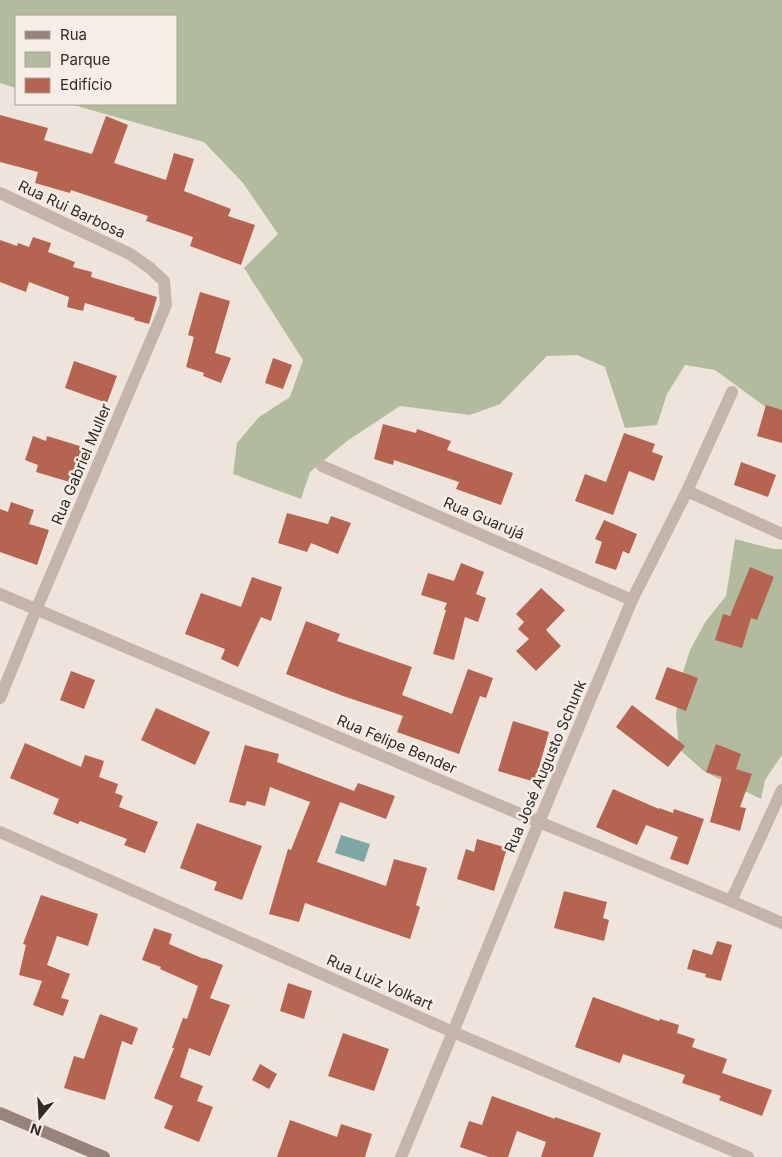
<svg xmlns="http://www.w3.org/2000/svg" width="782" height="1157" font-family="Inter,sans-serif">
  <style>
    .green { fill: #b2bb9d }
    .water { fill: #7ea7a6 }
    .building { fill: #b56451 }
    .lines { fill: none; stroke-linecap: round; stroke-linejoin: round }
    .minor { stroke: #c4b4a9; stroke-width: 12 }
    .tertiary { stroke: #c4b4a9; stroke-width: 12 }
    .secondary { stroke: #97837a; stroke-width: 12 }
    .labels { text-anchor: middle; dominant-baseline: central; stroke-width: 5; stroke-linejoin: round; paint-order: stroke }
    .street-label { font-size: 15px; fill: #322a27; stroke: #f6eee6 }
  </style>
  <rect width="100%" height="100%" fill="#eee4db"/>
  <path class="green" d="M 0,0 L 782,0 L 782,425 L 767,408 L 715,370 L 685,365 L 667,394 L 657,425 L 625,428 L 605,367 L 577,355 L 547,356 L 500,404 L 470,415 L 400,406 L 347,441 L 310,472 L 301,499 L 233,474 L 237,443 L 259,417 L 290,397 L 303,360 L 244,268 L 278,234 L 243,183 L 204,142 L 70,104 L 176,104 L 176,16 L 16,16 L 16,88 L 0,83 Z
    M 735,539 L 774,549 L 782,549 L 782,755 L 765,780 L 761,799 L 705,772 L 679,749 L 676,715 L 680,682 L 690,650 L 706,621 L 726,596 Z"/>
  <path class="water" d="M 341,835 L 370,844 L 364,862 L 335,853 Z"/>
  <path class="building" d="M 0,115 L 48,128 L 44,140 L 92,154 L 106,116 L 128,125 L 114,163 L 166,180 L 174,153 L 194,159 L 184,191 L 231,209 L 228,216 L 255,225 L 241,265 L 190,246 L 193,237 L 146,221 L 148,216 L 71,190 L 70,193 L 35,183 L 38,172 L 0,162 Z
    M 33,237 L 51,243 L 48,252 L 75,262 L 73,267 L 92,272 L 91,277 L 157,297 L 149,324 L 134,320 L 135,318 L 85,303 L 83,311 L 67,307 L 69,297 L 29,282 L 26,292 L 0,282 L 0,240 L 17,246 L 18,243 L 29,247 Z
    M 200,292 L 230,301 L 215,353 L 231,358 L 221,383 L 203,376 L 204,373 L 186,367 L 194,337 L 188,335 Z
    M 273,358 L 292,365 L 283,389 L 265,383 Z
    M 74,361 L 117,376 L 107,403 L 65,388 Z
    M 766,405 L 782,410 L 782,443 L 757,436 Z
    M 383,424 L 416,433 L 417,429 L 451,441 L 447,450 L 513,473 L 501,505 L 456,489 L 459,482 L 394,460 L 393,465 L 374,459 Z
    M 624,433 L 655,444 L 652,452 L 663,456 L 654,481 L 629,471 L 613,515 L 575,501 L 585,474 L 606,482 Z
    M 33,436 L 46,441 L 47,436 L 83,447 L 73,483 L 36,472 L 38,465 L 25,460 Z
    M 741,462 L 776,475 L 768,497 L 734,485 Z
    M 11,502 L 34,510 L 29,524 L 49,530 L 37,565 L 0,552 L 0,509 L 8,512 Z
    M 287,513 L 328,524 L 331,516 L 351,523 L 338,554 L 311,543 L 307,552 L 278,543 Z
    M 604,520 L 637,534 L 629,554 L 623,551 L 616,570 L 595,563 L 602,542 L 595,539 Z
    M 461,563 L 484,572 L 476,594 L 486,598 L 478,622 L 465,617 L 454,660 L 433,654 L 446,610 L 444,610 L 447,603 L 421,595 L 428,573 L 454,581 Z
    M 750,567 L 774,577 L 757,620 L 751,618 L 742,648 L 715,640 L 723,614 L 730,616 Z
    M 252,577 L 282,587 L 271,621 L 261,617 L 238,667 L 221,659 L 225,649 L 185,634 L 201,593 L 241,607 Z
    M 541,588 L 565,610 L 546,630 L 561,646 L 536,671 L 516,651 L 529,639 L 518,629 L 524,622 L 516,614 Z
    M 306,621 L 340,634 L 337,641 L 412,667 L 402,695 L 452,714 L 468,669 L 493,678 L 486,698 L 480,696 L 459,754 L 397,732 L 403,716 L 343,696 L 286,674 Z
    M 667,667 L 698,678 L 686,711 L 655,699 Z
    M 71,671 L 95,680 L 84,709 L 60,700 Z
    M 632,705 L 685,746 L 668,767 L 616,727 Z
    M 156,708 L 210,732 L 195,765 L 141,740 Z
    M 513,721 L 549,732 L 535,782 L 498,771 Z
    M 25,743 L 81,767 L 85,755 L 104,761 L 99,777 L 118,784 L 115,793 L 123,796 L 119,807 L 158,822 L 145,853 L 124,845 L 127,839 L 80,821 L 78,824 L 53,814 L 59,799 L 10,778 Z
    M 716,744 L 741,754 L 736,769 L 752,774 L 740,807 L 746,808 L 740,831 L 710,822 L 722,777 L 706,772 Z
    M 245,745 L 279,754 L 277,762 L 354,791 L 358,783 L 395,796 L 386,819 L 340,802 L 317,862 L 386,886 L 394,859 L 427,868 L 416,905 L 420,907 L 410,939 L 305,903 L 299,922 L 269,914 L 288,849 L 291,850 L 310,802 L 270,787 L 265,806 L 247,801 L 245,806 L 229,802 Z
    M 613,789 L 659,809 L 659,808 L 673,813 L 674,809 L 704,819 L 688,865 L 670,859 L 678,837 L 646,825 L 637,845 L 596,827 Z
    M 197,823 L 262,846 L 242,900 L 214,890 L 217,882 L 180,868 Z
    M 477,839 L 507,848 L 494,891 L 457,879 L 466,849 L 474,852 Z
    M 564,891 L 607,902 L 603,918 L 609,920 L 604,941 L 554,928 Z
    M 41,895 L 98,914 L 88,946 L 57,936 L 47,965 L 70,974 L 61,998 L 69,1000 L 63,1016 L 33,1005 L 42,981 L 19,975 L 26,945 L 23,944 Z
    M 154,928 L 172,934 L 169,944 L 204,959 L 204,958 L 223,965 L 210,998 L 230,1005 L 220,1030 L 210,1056 L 189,1048 L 180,1077 L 203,1086 L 197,1101 L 213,1107 L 199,1142 L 164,1128 L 173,1106 L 154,1098 L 174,1048 L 172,1048 L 183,1018 L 187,1019 L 198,986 L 160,969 L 161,967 L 142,960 Z
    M 717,941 L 732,945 L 721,981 L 705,977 L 706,974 L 687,969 L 693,949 L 712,955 Z
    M 288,983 L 312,991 L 304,1019 L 280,1011 Z
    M 593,997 L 659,1021 L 660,1019 L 679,1025 L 677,1033 L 695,1039 L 692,1047 L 727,1059 L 722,1073 L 772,1090 L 762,1116 L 719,1100 L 721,1096 L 682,1083 L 685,1075 L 623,1054 L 620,1063 L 575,1047 Z
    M 100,1014 L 138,1028 L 132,1045 L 122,1041 L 105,1100 L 64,1088 L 74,1056 L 84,1059 Z
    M 343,1033 L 389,1049 L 374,1091 L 328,1076 Z
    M 260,1064 L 277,1074 L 269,1089 L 252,1080 Z
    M 492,1096 L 555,1119 L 555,1117 L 601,1133 L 593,1157 L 541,1157 L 546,1142 L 517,1131 L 508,1157 L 489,1157 L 460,1147 L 469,1121 L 482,1125 Z
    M 290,1120 L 337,1137 L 341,1124 L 372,1134 L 365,1157 L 277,1157 Z"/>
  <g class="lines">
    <path class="minor" d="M 0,193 L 130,254 L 150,268 L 164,281 L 166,305 L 36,610 L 0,698
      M 732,392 L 687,491 L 632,600 L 539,822 L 453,1032 L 748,1157
      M 322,466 L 632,600
      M 687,491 L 782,534
      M 0,594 L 539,822 L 731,901 L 782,923
      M 731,901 L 782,790"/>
    <path class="tertiary" d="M 0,832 L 453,1032 L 401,1157"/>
    <path class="secondary" d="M 0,1113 L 104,1157"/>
  </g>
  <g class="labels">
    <g class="street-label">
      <text transform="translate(72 209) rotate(25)">Rua Rui Barbosa</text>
      <text transform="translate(81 464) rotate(-67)">Rua Gabriel Muller</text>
      <text transform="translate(484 518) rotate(23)">Rua Guarujá</text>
      <text transform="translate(397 744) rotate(23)">Rua Felipe Bender</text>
      <text transform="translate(545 766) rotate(-67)">Rua José Augusto Schunk</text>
      <text transform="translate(380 982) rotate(24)">Rua Luiz Volkart</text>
    </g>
  </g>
  <rect x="15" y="15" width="162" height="90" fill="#f6eee6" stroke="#a8a09a"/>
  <rect x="25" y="31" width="25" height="8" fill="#97837a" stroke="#a8a09a"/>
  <text x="60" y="40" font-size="15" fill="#322a27">Rua</text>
  <rect x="25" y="52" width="25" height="15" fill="#b2bb9d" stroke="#a8a09a"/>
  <text x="60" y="65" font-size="15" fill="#322a27">Parque</text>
  <rect x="25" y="78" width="25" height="15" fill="#b56451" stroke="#a8a09a"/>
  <text x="60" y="90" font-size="15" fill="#322a27">Edifício</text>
  <g transform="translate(40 1117) rotate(198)" stroke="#f6eee6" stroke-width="4" paint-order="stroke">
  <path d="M0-4L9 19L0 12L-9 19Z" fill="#322a27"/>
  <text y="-8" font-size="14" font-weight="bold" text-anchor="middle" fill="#322a27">N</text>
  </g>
</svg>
